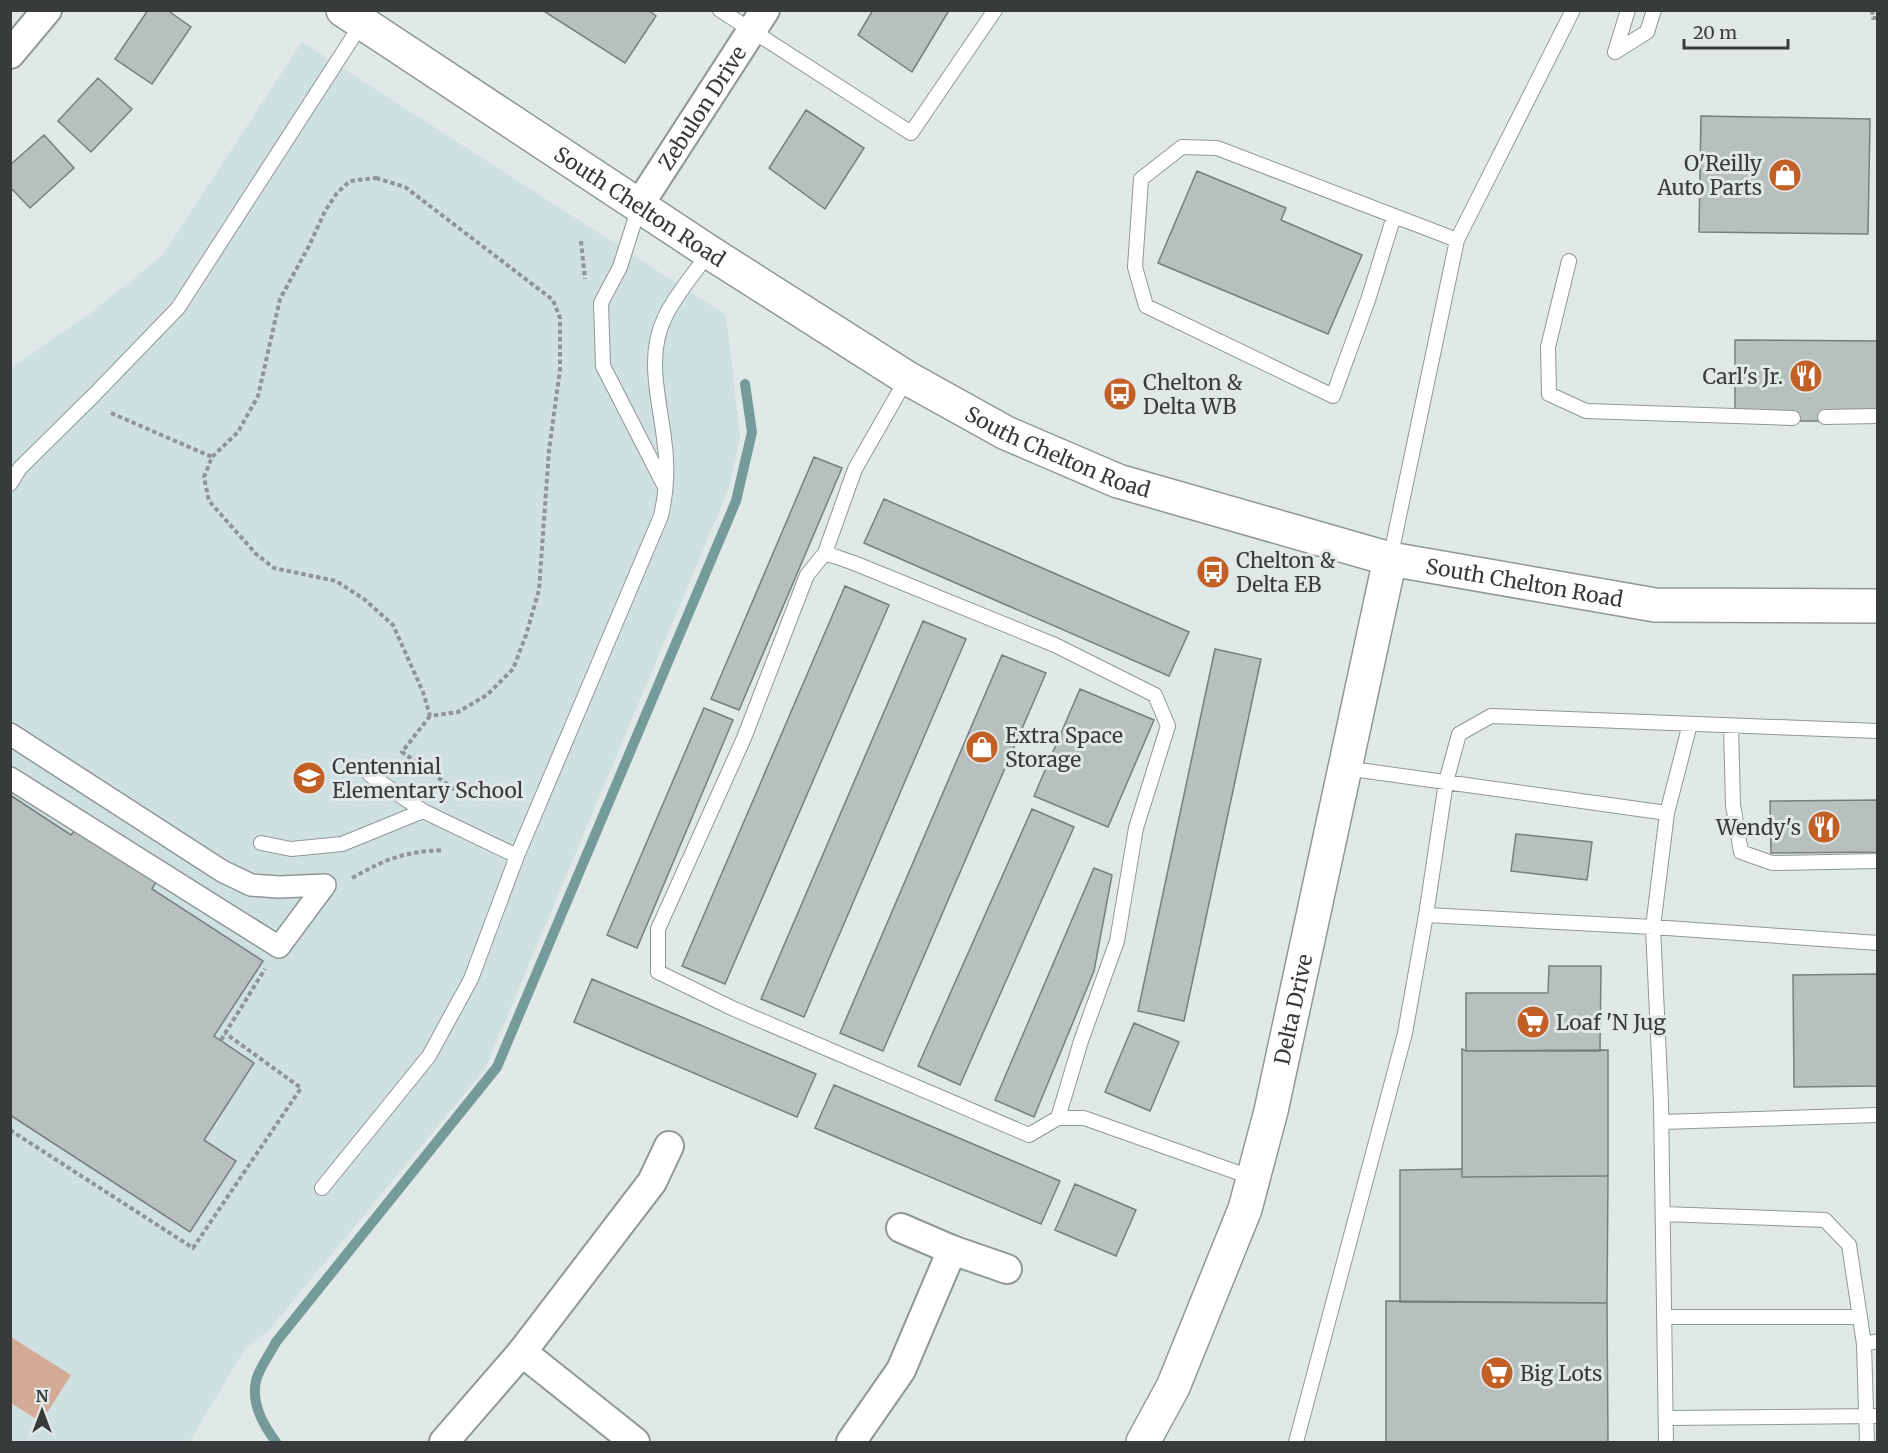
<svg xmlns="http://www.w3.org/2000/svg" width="1888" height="1453" font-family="Merriweather,serif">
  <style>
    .built { fill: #cee0df }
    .green { fill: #d3aa96 }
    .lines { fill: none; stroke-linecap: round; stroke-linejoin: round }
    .stream { stroke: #749b9a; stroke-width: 10 }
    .building { fill: #b8c0bf; stroke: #777e7e; stroke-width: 1.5 }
    .service-casing { stroke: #909797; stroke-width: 16 }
    .pedestrian-casing { stroke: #909797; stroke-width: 24 }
    .minor-casing { stroke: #909797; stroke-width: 32 }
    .secondary-casing { stroke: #909797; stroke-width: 36 }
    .path { stroke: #8f9595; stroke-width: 4; stroke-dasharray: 4.5 3; stroke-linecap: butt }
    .service { stroke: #fff; stroke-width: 14 }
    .pedestrian { stroke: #fff; stroke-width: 21 }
    .minor { stroke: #fff; stroke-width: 28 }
    .secondary { stroke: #fff; stroke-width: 33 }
    .labels { text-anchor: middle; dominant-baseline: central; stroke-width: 6; stroke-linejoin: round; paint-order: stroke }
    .street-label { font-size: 21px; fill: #383b3b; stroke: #e0e8e8 }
    .poi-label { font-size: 21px; fill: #383b3b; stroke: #e0e8e8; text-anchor: start }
  </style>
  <rect width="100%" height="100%" fill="#e0e8e8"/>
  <path class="built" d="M 302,42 L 726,315 L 740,437 L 729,488 L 485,1069 L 268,1331 L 245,1349 L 189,1442 L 11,1442 L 11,368 L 92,312 L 162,256 Z"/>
  <path class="green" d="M 11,1337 L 71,1375 L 41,1422 L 11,1403 Z"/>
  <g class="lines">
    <path class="stream" d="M 276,1442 C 263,1425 251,1403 256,1381 C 259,1368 270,1354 276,1342 L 497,1067 L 736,501 L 752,432 L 745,384"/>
  </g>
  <path class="building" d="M 148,10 L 167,10 L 191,27 L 152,84 L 115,59 Z
    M 542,10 L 648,10 L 656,16 L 625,63 Z
    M 873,10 L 946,10 L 948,12 L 912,72 L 858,35 Z
    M 98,78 L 132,109 L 91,152 L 58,121 Z
    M 806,110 L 864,148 L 825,209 L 769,168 Z
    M 1701,116 L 1870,119 L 1868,234 L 1699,232 Z
    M 44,135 L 74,168 L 30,208 L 10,187 L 10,165 Z
    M 1197,171 L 1286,208 L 1281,220 L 1362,255 L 1328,334 L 1158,263 Z
    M 1735,340 L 1878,341 L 1878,411 L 1825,410 L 1825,421 L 1793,421 L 1735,411 Z
    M 814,457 L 842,468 L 739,710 L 711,699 Z
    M 884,499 L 1189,632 L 1169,676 L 864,543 Z
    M 845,586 L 889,605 L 725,984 L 682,966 Z
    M 923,621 L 966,639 L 804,1017 L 761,999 Z
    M 1215,649 L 1261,659 L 1184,1021 L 1138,1011 Z
    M 1002,655 L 1046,673 L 883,1051 L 840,1033 Z
    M 1080,689 L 1154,720 L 1108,827 L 1034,796 Z
    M 704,708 L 733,720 L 637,948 L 607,935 Z
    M 10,795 L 71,835 L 78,826 L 158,878 L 152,889 L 263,961 L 214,1036 L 254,1063 L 204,1140 L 236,1161 L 190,1232 L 10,1115 Z
    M 1878,800 L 1878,852 L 1771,853 L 1770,801 Z
    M 1032,809 L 1074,827 L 960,1085 L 918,1066 Z
    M 1516,834 L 1592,842 L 1587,880 L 1511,871 Z
    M 1094,868 L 1112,875 L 1094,971 L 1034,1117 L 995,1100 Z
    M 1549,966 L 1601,966 L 1600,1051 L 1466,1051 L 1466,993 L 1548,993 Z
    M 1878,974 L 1878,1086 L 1794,1087 L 1793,975 Z
    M 592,979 L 816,1074 L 797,1117 L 574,1022 Z
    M 1134,1023 L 1179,1042 L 1150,1111 L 1105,1092 Z
    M 1462,1049 L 1466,1051 L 1608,1050 L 1608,1176 L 1462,1177 Z
    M 834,1085 L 1060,1181 L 1041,1224 L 815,1128 Z
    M 1462,1169 L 1462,1177 L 1608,1176 L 1607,1303 L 1400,1302 L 1400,1170 Z
    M 1075,1184 L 1136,1210 L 1116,1256 L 1055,1230 Z
    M 1386,1301 L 1607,1303 L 1608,1442 L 1386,1442 Z"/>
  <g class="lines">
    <defs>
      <path id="service" d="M 720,10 L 911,133 L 995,10
        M 1615,52 L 1647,32 L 1654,10
        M 1615,52 L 1628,10
        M 639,207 L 620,267 L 601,303 L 603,366 L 665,487
        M 1394,216 L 1368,300 L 1333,396 L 1146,306 L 1135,267 L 1141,179 L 1182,147 L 1217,148 L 1457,240
        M 1569,261 L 1548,347 L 1549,394 L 1586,411 L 1793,418
        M 1825,417 L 1878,416
        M 10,484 L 20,468 L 94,395 L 178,308 L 362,23
        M 825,553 L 855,469 L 907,378
        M 1390,559 L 1457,240 L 1573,10
        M 1731,726 L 1733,805 L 1741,852 L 1772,863 L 1878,861
        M 1345,768 L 1667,813
        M 370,775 L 423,811
        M 261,843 L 291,849 L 342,844 L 423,811 L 517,856
        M 1426,915 L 1653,927 L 1878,943
        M 1058,1118 L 1081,1041 L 1117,941 L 1136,828 L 1168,726 L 1155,695 L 1055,645 L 854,563 L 825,553 L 807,575 L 744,738 L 658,929 L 658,972 L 734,1009 L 1029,1135 L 1058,1118 L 1084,1118 L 1253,1178
        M 1662,1122 L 1878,1115
        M 322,1188 L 429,1056 L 471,979 L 517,856 L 661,516 C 667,490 668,465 664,438 C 659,398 646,355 665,317 C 676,294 695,273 709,252
        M 1663,1214 L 1825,1220 L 1849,1245 L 1864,1344
        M 1664,1317 L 1860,1317
        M 1666,1418 L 1878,1416
        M 1296,1442 L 1405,1033 L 1426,915 L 1446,782 L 1459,734 L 1491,716 L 1878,731
        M 1666,1442 L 1661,1102 L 1653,927 L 1667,813 L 1690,724
        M 1867,1442 L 1864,1344 L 1878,1341"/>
      <path id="pedestrian" d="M 10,734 L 222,871 L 251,885 L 279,887 L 325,885 L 279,947 L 10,778"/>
      <g id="minor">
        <path d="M 10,54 L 47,10"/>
        <path id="s1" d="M 639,205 L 765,10"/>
        <path d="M 901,1228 L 952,1250 L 1007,1269"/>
        <path d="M 522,1352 L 635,1442"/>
        <path d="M 444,1442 L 522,1352 L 652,1182 L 669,1146"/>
        <path d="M 851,1442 L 901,1370 L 952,1250"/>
      </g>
      <g id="secondary">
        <path id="s2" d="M 343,10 L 709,252 L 907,378 L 1006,433 L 1118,481 L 1390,559 L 1655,605 L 1878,606"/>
        <path id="s3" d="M 1143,1442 L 1173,1387 L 1245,1209 L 1271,1111 L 1390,559"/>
      </g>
    </defs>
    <use href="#service" class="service-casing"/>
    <use href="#pedestrian" class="pedestrian-casing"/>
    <use href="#minor" class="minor-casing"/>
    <use href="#secondary" class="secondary-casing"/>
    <path class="path" d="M 1872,10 L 1873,18 L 1878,18
      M 376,178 L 405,187 L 553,300 L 560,318 L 560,370 L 549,450 L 539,590 L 526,635 L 513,669 L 487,695 L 458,712 L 430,716 L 423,692 L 393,625 L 364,599 L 336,581 L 274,568 L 256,554 L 209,501 L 204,477 L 212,457 L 238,432 L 258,396 L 280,299 L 309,246 L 325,211 L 337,193 L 350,181 Z
      M 581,241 L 585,279
      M 111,413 L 212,457
      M 430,716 L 402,752 L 454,789 L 473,796 L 516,786 L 519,783
      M 352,878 C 388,858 403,852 444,850
      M 221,1040 L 265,969
      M 10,1130 L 193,1248 L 301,1088 L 225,1033"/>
    <use href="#service" class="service"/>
    <use href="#pedestrian" class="pedestrian"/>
    <use href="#minor" class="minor"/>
    <use href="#secondary" class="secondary"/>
  </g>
  <defs>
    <symbol id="shop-disc" viewBox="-11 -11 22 22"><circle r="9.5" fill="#c25f24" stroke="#e0e8e8"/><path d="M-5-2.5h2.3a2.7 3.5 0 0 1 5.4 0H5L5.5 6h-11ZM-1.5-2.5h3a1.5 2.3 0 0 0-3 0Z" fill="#fff"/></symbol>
    <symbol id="restaurant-disc" viewBox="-11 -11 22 22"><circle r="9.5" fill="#c25f24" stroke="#e0e8e8"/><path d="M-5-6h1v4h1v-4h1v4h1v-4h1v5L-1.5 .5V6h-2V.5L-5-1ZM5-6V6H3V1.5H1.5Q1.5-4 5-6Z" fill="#fff"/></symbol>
    <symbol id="bus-disc" viewBox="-11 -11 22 22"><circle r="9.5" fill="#c25f24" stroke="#e0e8e8"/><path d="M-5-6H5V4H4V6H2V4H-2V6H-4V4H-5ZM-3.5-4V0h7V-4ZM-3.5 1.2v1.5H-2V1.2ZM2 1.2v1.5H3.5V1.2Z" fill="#fff"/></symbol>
    <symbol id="school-disc" viewBox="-11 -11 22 22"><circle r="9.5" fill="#c25f24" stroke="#e0e8e8"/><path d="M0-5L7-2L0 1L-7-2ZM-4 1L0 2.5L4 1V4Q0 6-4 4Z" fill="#fff"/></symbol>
    <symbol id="supermarket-disc" viewBox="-11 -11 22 22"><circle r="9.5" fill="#c25f24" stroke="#e0e8e8"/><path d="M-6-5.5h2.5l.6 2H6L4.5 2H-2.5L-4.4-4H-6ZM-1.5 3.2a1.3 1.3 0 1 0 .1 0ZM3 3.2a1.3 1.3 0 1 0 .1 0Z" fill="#fff"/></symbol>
  </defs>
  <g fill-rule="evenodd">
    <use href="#shop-disc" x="1766" y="156" width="38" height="38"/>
    <use href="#restaurant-disc" x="1787" y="357" width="38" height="38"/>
    <use href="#bus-disc" x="1101" y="375" width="38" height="38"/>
    <use href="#bus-disc" x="1194" y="553" width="38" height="38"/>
    <use href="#shop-disc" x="963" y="728" width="38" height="38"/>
    <use href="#school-disc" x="290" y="759" width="38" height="38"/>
    <use href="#restaurant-disc" x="1805" y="808" width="38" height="38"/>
    <use href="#supermarket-disc" x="1514" y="1003" width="38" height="38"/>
    <use href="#supermarket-disc" x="1478" y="1354" width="38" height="38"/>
  </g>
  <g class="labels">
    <g class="street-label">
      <text stroke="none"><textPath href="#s1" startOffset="116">Zebulon Drive</textPath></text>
      <text stroke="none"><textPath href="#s2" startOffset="356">South Chelton Road</textPath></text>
      <text stroke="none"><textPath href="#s2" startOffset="842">South Chelton Road</textPath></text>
      <text stroke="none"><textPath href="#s2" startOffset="1328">South Chelton Road</textPath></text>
      <text stroke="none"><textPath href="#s3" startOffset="460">Delta Drive</textPath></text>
    </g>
    <g class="poi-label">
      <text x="1762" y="163" text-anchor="end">O'Reilly<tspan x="1762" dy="24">Auto Parts</tspan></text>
      <text x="1783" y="376" text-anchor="end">Carl's Jr.</text>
      <text x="1143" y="382">Chelton &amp;<tspan x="1143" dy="24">Delta WB</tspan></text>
      <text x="1236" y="560">Chelton &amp;<tspan x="1236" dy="24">Delta EB</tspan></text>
      <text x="1005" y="735">Extra Space<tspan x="1005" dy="24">Storage</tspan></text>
      <text x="332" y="766">Centennial<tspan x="332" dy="24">Elementary School</tspan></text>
      <text x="1801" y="827" text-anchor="end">Wendy's</text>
      <text x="1556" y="1022">Loaf 'N Jug</text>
      <text x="1520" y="1373">Big Lots</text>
    </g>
  </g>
  <rect width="1888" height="1453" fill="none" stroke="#383b3b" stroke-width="24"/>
  <g transform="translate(42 1411)" stroke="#e0e8e8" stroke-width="4.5" paint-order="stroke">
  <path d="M0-4.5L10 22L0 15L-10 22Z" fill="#383b3b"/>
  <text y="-9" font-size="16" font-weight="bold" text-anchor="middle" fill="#383b3b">N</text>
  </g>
  <path d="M1684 39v9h104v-9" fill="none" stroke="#383b3b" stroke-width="3"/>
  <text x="1693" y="39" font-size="18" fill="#383b3b" stroke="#e0e8e8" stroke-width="4.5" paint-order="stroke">20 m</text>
</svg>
